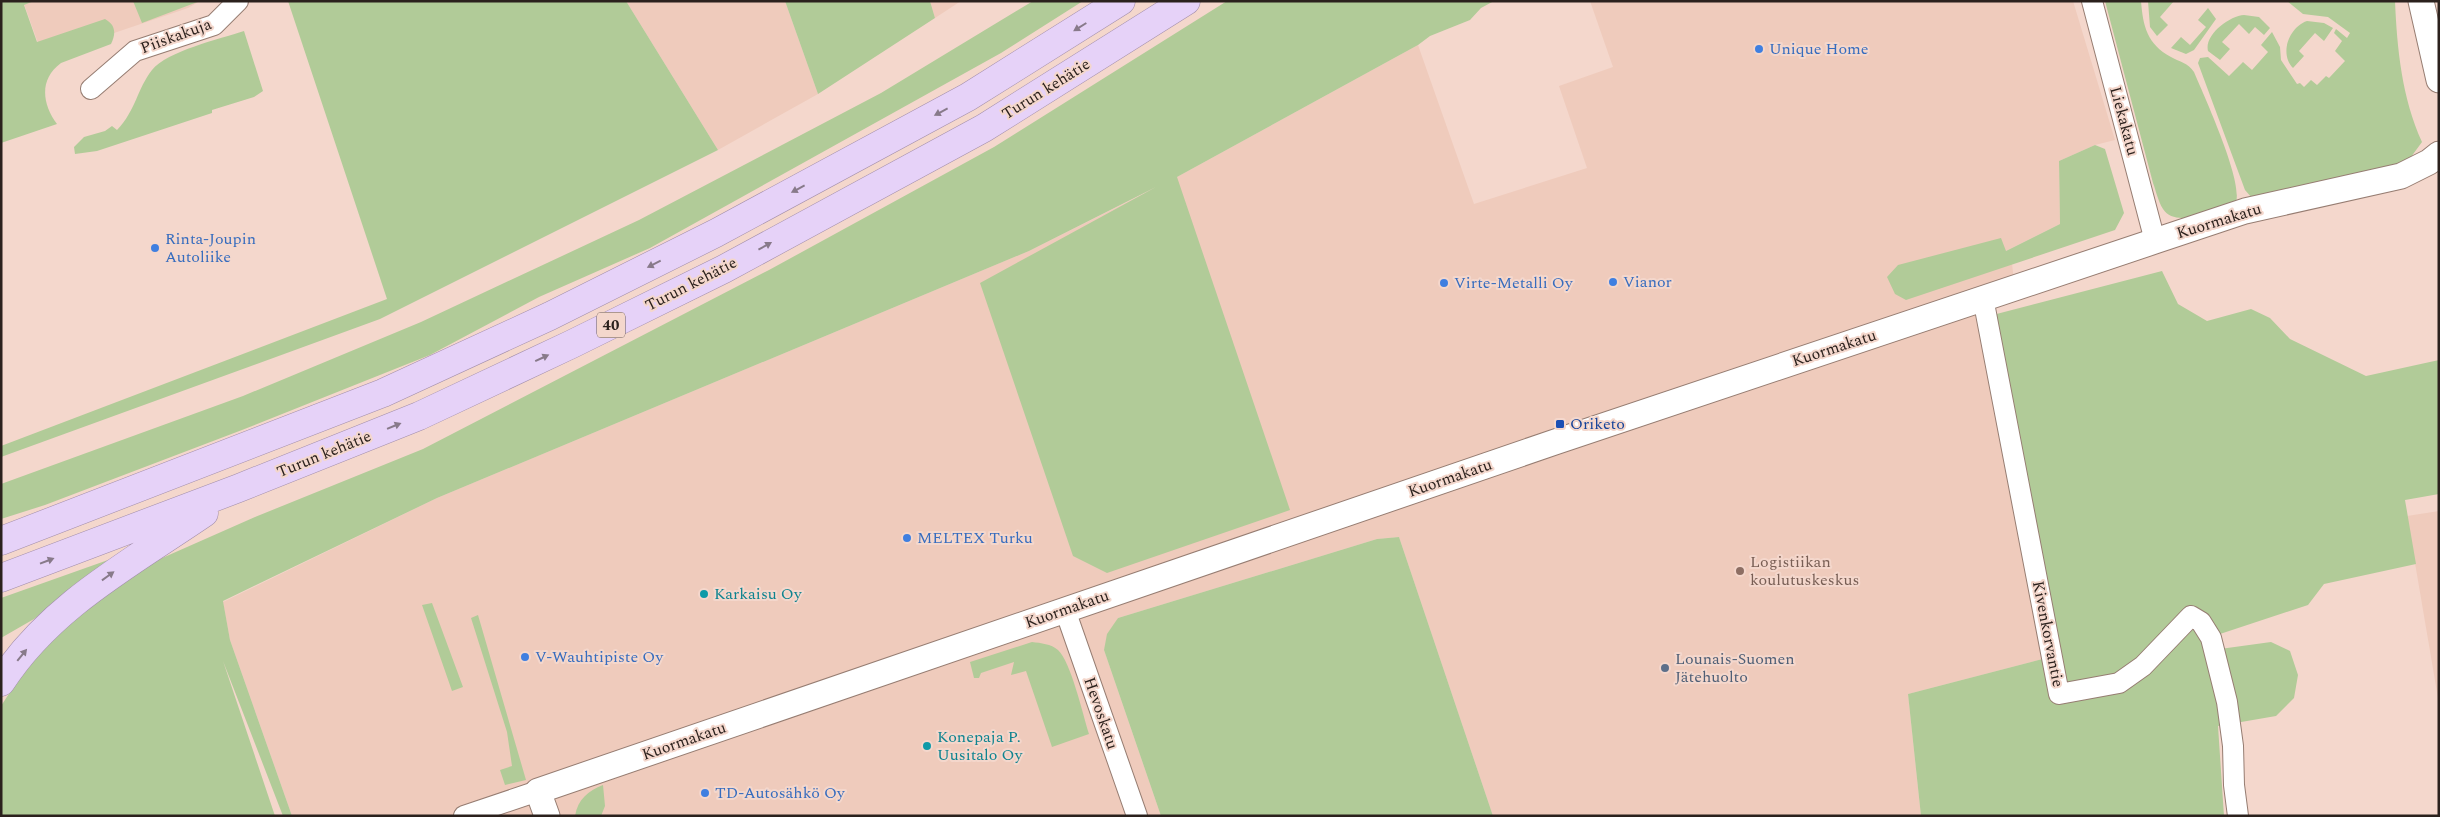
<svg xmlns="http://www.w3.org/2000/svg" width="2440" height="817" font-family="Spectral,serif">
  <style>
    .built { fill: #efcbbc }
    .green { fill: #b1cb98 }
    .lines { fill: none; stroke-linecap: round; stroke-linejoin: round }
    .minor-casing { stroke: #967d72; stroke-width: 22 }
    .tertiary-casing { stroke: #967d72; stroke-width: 27 }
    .trunk-casing { stroke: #a18daa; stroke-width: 29 }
    .minor { stroke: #fff; stroke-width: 20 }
    .tertiary { stroke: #fff; stroke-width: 25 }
    .trunk { stroke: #e6d2f8; stroke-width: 28 }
    .oneway { fill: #887a8a }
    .shop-dot { fill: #3f7fe0; stroke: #f4d7cc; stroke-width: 2 }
    .transit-dot { fill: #1a4fb4; stroke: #f4d7cc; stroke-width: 2 }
    .education-dot { fill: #8d6e63; stroke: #f4d7cc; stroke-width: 2 }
    .culture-dot { fill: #0f9aa8; stroke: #f4d7cc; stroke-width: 2 }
    .service-dot { fill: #5c6f8a; stroke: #f4d7cc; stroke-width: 2 }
    .labels { text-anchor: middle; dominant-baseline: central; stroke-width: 4; stroke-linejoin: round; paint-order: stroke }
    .shield { fill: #f4d7cc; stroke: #675852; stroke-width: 1 }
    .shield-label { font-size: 15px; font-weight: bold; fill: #2b211d }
    .street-label { font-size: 16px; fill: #2b211d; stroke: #f4d7cc }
    .shop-label { font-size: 16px; fill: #366cbe; stroke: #f4d7cc; text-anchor: start }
    .transit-label { font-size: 16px; fill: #164399; stroke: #f4d7cc; text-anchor: start }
    .education-label { font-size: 16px; fill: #785e54; stroke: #f4d7cc; text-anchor: start }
    .culture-label { font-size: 16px; fill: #0d838f; stroke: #f4d7cc; text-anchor: start }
    .service-label { font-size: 16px; fill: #4e5e75; stroke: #f4d7cc; text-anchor: start }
  </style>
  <rect width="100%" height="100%" fill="#f4d7cc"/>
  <path class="built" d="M 23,1 L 200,1 L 188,8 L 43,57 Z
    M 626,1 L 785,1 L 818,94 L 718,150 Z
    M 930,1 L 961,1 L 935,18 Z
    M 1590,1 L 2073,1 L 2115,140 L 2095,145 L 2059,161 L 2060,224 L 2006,251 L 2012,264 L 2015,288 L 1985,317 L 2050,657 L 1908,694 L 1921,816 L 1493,816 L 1399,537 L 1377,539 L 1118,618 L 1104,650 L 1161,816 L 292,816 L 230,640 L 223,602 L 437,498 L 1029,251 L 1177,177 L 1418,45 L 1474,204 L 1587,168 L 1559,86 L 1613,67 Z
    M 2439,511 L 2439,704 L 2407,516 Z"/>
  <path class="green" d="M 1,1 L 34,1 L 24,5 L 37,42 L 105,19 C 116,25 116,34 111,44 L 61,63 C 39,79 42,104 57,124 L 1,143 Z
    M 133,1 L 200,1 L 142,23 Z
    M 288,1 L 626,1 L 718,150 L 380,319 L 1,457 L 1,446 L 387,299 Z
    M 785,1 L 930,1 L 935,18 L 818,94 Z
    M 1033,1 L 1083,1 L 1001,53 L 650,248 L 539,297 L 430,355 L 242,430 L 45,505 L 1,519 L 1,484 L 243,396 L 421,322 L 639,220 L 881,93 Z
    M 1227,1 L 1494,1 L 1481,8 L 1470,20 L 1430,36 L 1418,45 L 1177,177 L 1290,510 L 1107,573 L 1073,556 L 980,283 L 1156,187 L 1029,251 L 437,498 L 223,601 L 230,640 L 292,816 L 283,816 L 223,661 L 275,816 L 1,816 L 1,706 L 34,655 L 61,628 L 135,570 L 255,517 L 423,449 L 769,270 L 994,147 Z
    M 2105,1 L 2141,1 C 2143,26 2147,44 2171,57 C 2180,62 2188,63 2194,72 C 2204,96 2243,180 2236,202 C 2217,208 2177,230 2163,209 C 2158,201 2156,191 2153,183 Z
    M 2174,1 L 2160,17 L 2168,25 L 2157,36 L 2150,27 L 2148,1 Z
    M 2287,1 L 2395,1 C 2397,49 2402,98 2422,142 L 2411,157 L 2387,169 L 2280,190 L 2252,198 L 2245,190 L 2198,63 L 2200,58 L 2208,57 L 2229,76 L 2243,62 L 2252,70 L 2268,52 L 2261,45 L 2272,32 L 2280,47 L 2281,60 L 2297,84 L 2300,83 L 2304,87 L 2311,80 L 2317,85 L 2326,76 L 2329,78 L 2345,61 L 2335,51 L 2342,41 L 2334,33 L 2336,29 L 2347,38 L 2350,33 L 2328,17 L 2303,14 Z
    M 2208,8 L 2216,19 L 2194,50 L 2186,54 L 2171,48 L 2181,37 L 2190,45 L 2206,27 L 2198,20 Z
    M 2244,15 L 2259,17 L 2270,28 L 2264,35 L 2255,27 L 2249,34 L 2239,24 L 2222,42 L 2230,49 L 2220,60 L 2208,51 C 2204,35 2229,16 2244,15 Z
    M 2307,21 L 2324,23 L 2333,28 L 2324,41 L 2315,33 L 2299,51 L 2304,56 L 2293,68 C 2279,54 2289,27 2307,21 Z
    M 244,31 L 263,91 L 254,97 L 212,110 L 212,113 L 97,151 L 75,154 L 74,147 L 84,137 L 105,131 L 112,126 L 117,130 C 136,110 137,89 152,70 C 167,51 220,39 244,31 Z
    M 2095,145 L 2105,149 L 2124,213 L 2115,230 L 1906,300 L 1895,294 L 1887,277 L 1898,265 L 2001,238 L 2006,251 L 2060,224 L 2059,161 Z
    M 2162,271 L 2178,304 L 2207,321 L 2251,309 L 2270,318 L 2290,339 L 2366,376 L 2439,360 L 2439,494 L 2405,500 L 2416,564 L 2324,584 L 2308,605 L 2217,635 L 2220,649 L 2271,642 L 2290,651 L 2298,675 L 2294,698 L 2276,716 L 2218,726 L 2224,816 L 1921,816 L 1908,694 L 2050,657 L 1985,317 Z
    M 1399,537 L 1493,816 L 1161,816 L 1104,650 L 1107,634 L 1118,618 L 1377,539 Z
    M 108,560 L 34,619 L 1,638 L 1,598 Z
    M 432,603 L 463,687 L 452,691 L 422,605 Z
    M 478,615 L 526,780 L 505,785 L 500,770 L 512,766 L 507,732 L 471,618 Z
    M 1032,642 C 1041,643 1051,644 1058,650 C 1071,662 1083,715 1089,734 L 1052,747 L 1026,671 L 1011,675 L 1014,662 L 981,673 L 979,678 L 974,678 L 970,662 Z
    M 603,785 L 605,806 L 601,816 L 575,816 C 578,799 588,791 603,785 Z"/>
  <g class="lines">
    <defs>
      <path id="minor" d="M 2092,1 L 2155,241
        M 91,89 L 135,51 L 214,25 L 238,1
        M 1983,298 L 2059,694 L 2119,683 L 2143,666 L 2191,616 L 2201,622 L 2211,638 L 2227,702 L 2233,746 L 2234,785 L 2238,816
        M 1065,610 L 1137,816
        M 464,816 L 538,791"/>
      <path id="tertiary" d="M 2421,1 L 2439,80
        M 547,816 L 538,791 L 1555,442 L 2155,241 L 2245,211 L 2401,176 L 2429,162 L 2439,154"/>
      <path id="trunk" d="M 1,541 L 383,393 L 550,316 L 716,233 L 968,97 L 1121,1
        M 1,578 L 239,488 L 419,416 L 572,344 L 724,269 L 984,128 L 1186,1
        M 1,682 C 50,606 131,563 204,513"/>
    </defs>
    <use href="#minor" class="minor-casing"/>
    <use href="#tertiary" class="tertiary-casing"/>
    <use href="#trunk" class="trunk-casing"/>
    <use href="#minor" class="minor"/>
    <use href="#tertiary" class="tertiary"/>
    <use href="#trunk" class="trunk"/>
  </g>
  <defs><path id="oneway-solid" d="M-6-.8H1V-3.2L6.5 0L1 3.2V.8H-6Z" transform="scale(1.25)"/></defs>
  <g class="oneway">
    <use href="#oneway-solid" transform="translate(1080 27) rotate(148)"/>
    <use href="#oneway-solid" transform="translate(941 112) rotate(152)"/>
    <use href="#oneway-solid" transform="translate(798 189) rotate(152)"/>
    <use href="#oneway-solid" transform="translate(765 246) rotate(-29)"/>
    <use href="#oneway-solid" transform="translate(654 264) rotate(153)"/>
    <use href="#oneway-solid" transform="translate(542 358) rotate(-25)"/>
    <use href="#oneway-solid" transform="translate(394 426) rotate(-22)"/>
    <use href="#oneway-solid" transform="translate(47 561) rotate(-21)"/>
    <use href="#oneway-solid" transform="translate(108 576) rotate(-36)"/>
    <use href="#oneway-solid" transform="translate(22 655) rotate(-51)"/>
  </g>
  <g class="shop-dot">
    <circle cx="1759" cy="49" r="5"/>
    <circle cx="155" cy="248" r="5"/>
    <circle cx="1613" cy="282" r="5"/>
    <circle cx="1444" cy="283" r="5"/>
    <circle cx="907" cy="538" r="5"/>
    <circle cx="525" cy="657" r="5"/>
    <circle cx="705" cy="793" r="5"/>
  </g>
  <rect class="transit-dot" x="1555" y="419" width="10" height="10" rx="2.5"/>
  <circle class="education-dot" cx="1740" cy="571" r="5"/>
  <g class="culture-dot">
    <circle cx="704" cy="594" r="5"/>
    <circle cx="927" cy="746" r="5"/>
  </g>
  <circle class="service-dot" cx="1665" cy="668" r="5"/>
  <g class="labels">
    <rect class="shield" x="597" y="312.5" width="28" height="25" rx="4"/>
    <g class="shield-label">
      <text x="611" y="325">40</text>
    </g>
    <g class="street-label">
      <text transform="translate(176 36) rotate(-20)">Piiskakuja</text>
      <text transform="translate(1046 89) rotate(-32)">Turun kehätie</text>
      <text transform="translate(2124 121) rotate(75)">Liekakatu</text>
      <text transform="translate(2219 221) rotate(-17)">Kuormakatu</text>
      <text transform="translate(691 284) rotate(-27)">Turun kehätie</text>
      <text transform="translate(1834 348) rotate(-18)">Kuormakatu</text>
      <text transform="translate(324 454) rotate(-22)">Turun kehätie</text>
      <text transform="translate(1450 478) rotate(-19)">Kuormakatu</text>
      <text transform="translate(1067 609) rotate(-19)">Kuormakatu</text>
      <text transform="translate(2048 634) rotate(79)">Kivenkorvantie</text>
      <text transform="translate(1101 713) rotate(71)">Hevoskatu</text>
      <text transform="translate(684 741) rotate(-19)">Kuormakatu</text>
    </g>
    <g class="shop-label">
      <text x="1769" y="49">Unique Home</text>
      <text x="165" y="239">Rinta-Joupin<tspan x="165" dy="18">Autoliike</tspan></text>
      <text x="1623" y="282">Vianor</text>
      <text x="1454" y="283">Virte-Metalli Oy</text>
      <text x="917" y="538">MELTEX Turku</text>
      <text x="535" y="657">V-Wauhtipiste Oy</text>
      <text x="715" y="793">TD-Autosähkö Oy</text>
    </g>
    <g class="transit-label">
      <text x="1570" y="424">Oriketo</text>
    </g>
    <g class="education-label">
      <text x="1750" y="562">Logistiikan<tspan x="1750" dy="18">koulutuskeskus</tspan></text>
    </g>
    <g class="culture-label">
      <text x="714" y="594">Karkaisu Oy</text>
      <text x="937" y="737">Konepaja P.<tspan x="937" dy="18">Uusitalo Oy</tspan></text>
    </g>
    <g class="service-label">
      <text x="1675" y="659">Lounais-Suomen<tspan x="1675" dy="18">Jätehuolto</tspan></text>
    </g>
  </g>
  <rect width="2440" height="817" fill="none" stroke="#2b211d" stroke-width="5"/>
</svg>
